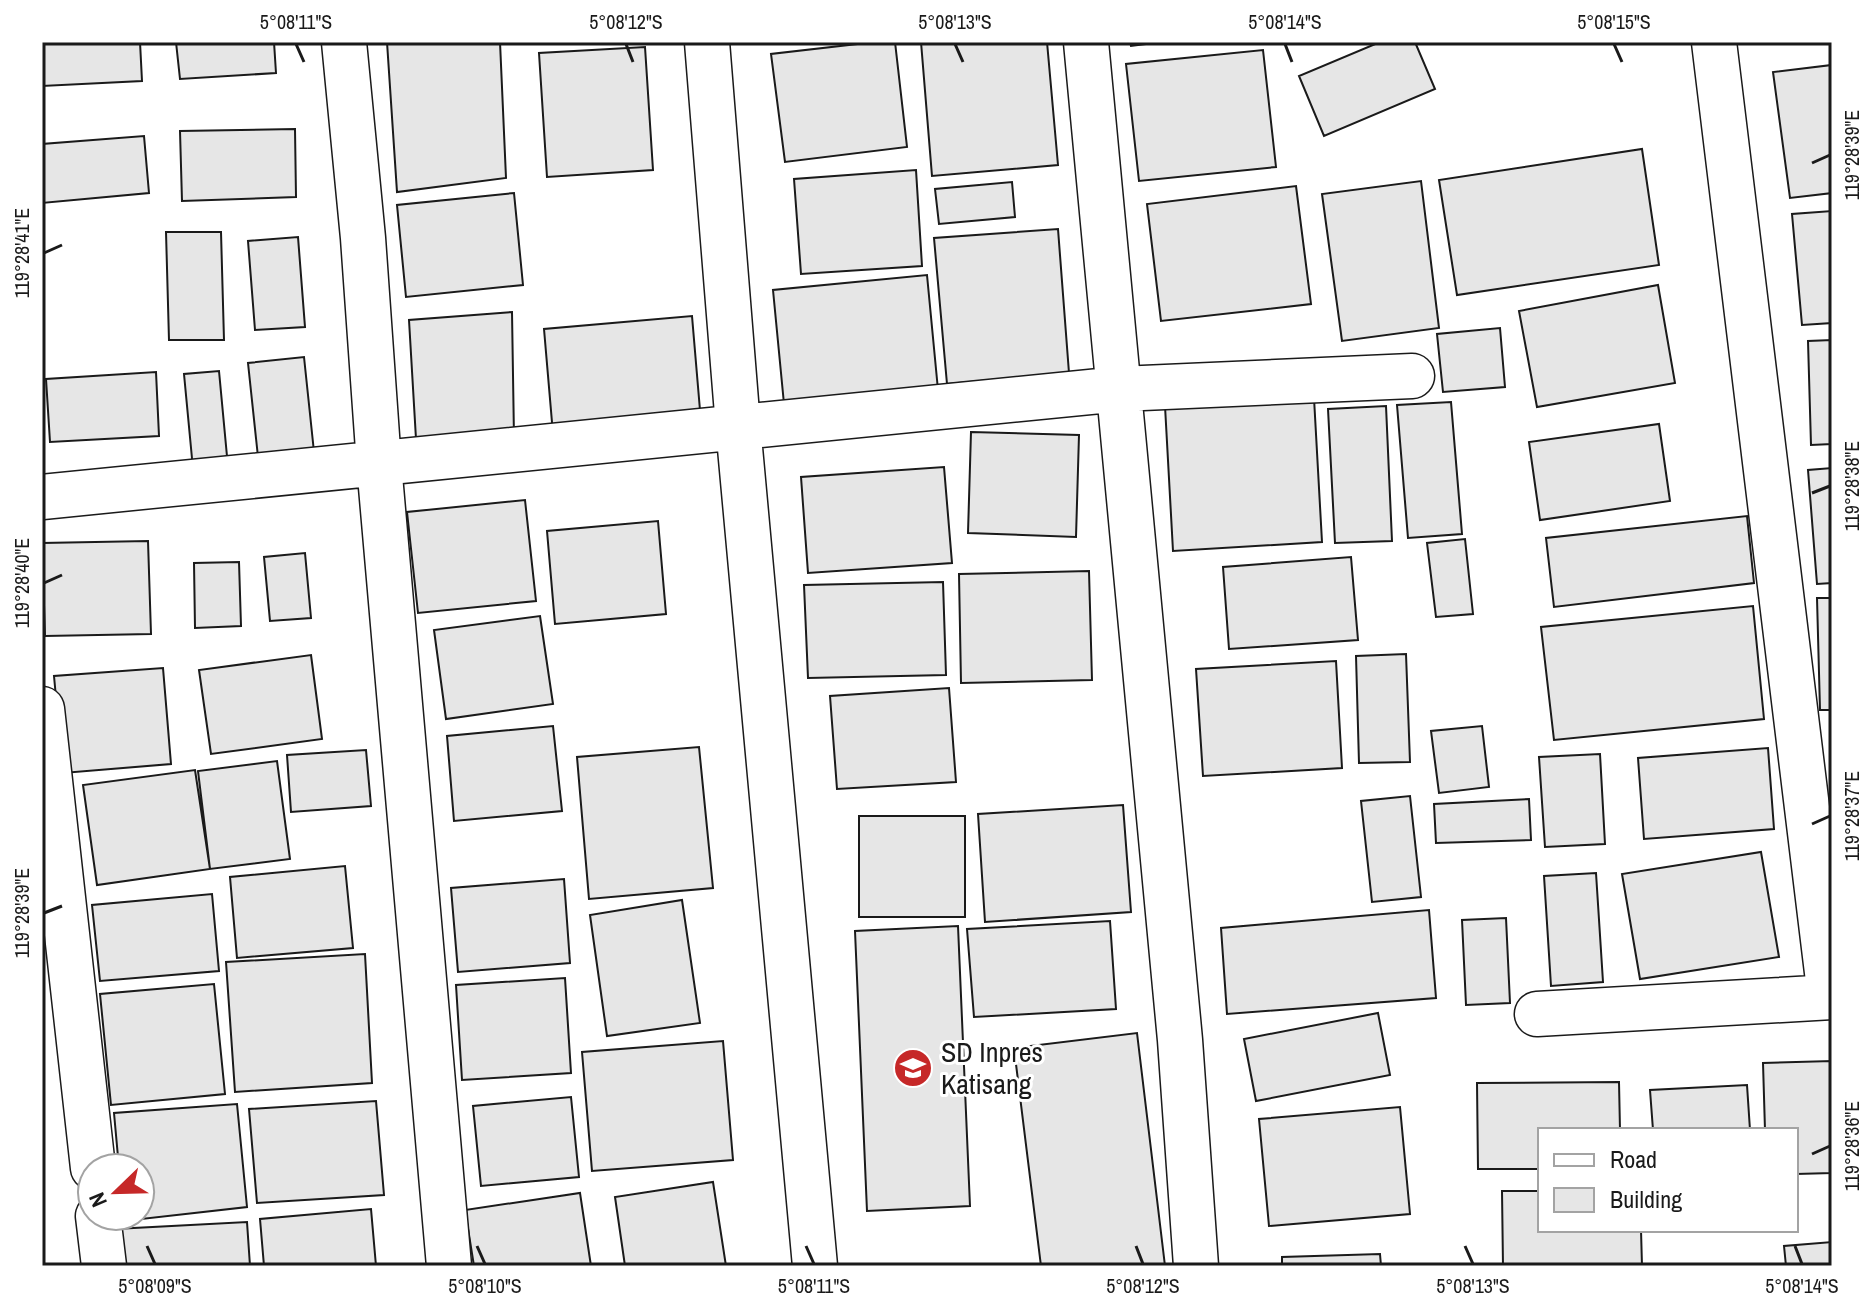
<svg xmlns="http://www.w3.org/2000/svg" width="1874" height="1308" font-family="'Archivo Narrow',sans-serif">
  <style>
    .building { fill: #e6e6e6; stroke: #1a1a1a; stroke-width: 2 }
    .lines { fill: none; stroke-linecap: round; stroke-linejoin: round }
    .street-casing { stroke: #1a1a1a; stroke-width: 47 }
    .street { stroke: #fff; stroke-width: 44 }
    .ticks { fill: none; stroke: #1a1a1a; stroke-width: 3 }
    .labels { text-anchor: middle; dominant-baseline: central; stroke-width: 6; stroke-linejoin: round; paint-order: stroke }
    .poi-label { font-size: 28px; fill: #1a1a1a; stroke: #fff; text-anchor: start }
    .neatline { fill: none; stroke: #1a1a1a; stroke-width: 3 }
    .ticks-label { font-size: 20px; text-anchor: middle; fill: #1a1a1a }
  </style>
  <rect width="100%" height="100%" fill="#fff"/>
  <path class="building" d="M 42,42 L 140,42 L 142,81 L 42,86 Z
    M 176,42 L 274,42 L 276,73 L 180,79 Z
    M 387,42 L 500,42 L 506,178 L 397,192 Z
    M 875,42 L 895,42 L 907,147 L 785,162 L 771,54 Z
    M 921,42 L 1047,42 L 1058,165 L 932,176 Z
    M 1130,42 L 1162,42 L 1131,46 Z
    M 1380,42 L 1415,42 L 1435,89 L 1324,136 L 1299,76 Z
    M 1756,42 L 1830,42 L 1756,44 Z
    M 645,47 L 653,170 L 547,177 L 539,53 Z
    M 1263,50 L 1276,167 L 1139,181 L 1126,64 Z
    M 1832,65 L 1832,193 L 1790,198 L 1773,72 Z
    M 295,129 L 296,197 L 182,201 L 180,131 Z
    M 144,136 L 149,193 L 42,203 L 42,144 Z
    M 1642,149 L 1659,265 L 1457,295 L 1439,180 Z
    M 916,170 L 922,266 L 801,274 L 794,179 Z
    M 1421,181 L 1439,328 L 1342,341 L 1322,194 Z
    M 1012,182 L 1015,217 L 939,224 L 935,189 Z
    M 1296,186 L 1311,304 L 1161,321 L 1147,204 Z
    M 514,193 L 523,285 L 406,297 L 397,205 Z
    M 1832,211 L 1832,323 L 1802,325 L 1792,214 Z
    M 1058,229 L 1069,373 L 947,384 L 934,238 Z
    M 166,232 L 221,232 L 224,340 L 169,340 Z
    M 298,237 L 305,327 L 255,330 L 248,241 Z
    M 927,275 L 938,390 L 784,404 L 773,290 Z
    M 1658,285 L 1675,383 L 1537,407 L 1519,311 Z
    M 512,312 L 514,438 L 416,439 L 409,320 Z
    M 692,316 L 701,422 L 553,434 L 544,329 Z
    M 1500,328 L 1505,387 L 1443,392 L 1437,334 Z
    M 1832,340 L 1832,444 L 1811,445 L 1808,341 Z
    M 304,357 L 314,452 L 258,457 L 248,363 Z
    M 219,371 L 228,467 L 193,469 L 184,374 Z
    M 156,372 L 159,436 L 50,442 L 46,379 Z
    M 1314,398 L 1322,542 L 1173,551 L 1165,406 Z
    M 1451,402 L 1462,534 L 1408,538 L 1397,405 Z
    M 1386,406 L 1392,541 L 1335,543 L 1328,409 Z
    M 1659,424 L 1670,501 L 1540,520 L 1529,442 Z
    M 971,432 L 1079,435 L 1076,537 L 968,533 Z
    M 944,467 L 952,563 L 808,573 L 801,477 Z
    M 1832,468 L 1832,583 L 1817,584 L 1808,470 Z
    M 525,500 L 536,601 L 418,613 L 407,512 Z
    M 1747,516 L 1754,583 L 1554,607 L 1546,538 Z
    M 658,521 L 666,614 L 555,624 L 547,531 Z
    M 1465,539 L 1473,614 L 1436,617 L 1427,543 Z
    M 148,541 L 151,634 L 45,636 L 42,543 Z
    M 305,553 L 311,618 L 270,621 L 264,557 Z
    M 1351,557 L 1358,640 L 1229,649 L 1223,567 Z
    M 239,562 L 241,626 L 195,628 L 194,563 Z
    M 1089,571 L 1092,680 L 961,683 L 959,574 Z
    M 943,582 L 946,675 L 808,678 L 804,585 Z
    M 1817,598 L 1832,598 L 1832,710 L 1820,710 Z
    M 1753,606 L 1764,719 L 1554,740 L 1541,627 Z
    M 540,616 L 553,704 L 446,719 L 434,630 Z
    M 1406,654 L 1410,762 L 1359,763 L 1356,656 Z
    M 311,655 L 322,739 L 211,754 L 199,670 Z
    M 1336,661 L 1342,768 L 1203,776 L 1196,669 Z
    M 163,668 L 171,764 L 63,773 L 54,676 Z
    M 949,688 L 956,782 L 837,789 L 830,696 Z
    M 553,726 L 562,811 L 454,821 L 447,736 Z
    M 1482,726 L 1489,787 L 1439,793 L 1431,731 Z
    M 699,747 L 713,888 L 589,899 L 577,757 Z
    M 1768,748 L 1774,829 L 1644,839 L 1638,758 Z
    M 366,750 L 371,806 L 291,812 L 287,755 Z
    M 1600,754 L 1605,844 L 1545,847 L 1539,757 Z
    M 277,761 L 290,859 L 210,869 L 198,771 Z
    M 195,770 L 210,869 L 97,885 L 83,785 Z
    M 1410,796 L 1421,897 L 1372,902 L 1361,801 Z
    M 1529,799 L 1531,840 L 1436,843 L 1434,804 Z
    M 1123,805 L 1131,912 L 985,922 L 978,814 Z
    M 859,816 L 965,816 L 965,917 L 859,917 Z
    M 1761,852 L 1779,957 L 1640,979 L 1622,874 Z
    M 345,866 L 353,948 L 237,958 L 230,877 Z
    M 1596,873 L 1603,982 L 1551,986 L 1544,876 Z
    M 564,879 L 570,963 L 458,972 L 451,888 Z
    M 212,894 L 219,971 L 100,981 L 92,905 Z
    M 682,900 L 700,1023 L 607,1036 L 590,915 Z
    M 1429,910 L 1436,998 L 1227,1014 L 1221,928 Z
    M 1506,918 L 1510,1003 L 1466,1005 L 1462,920 Z
    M 1110,921 L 1116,1009 L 974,1017 L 967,929 Z
    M 958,926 L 970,1206 L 867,1211 L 855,931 Z
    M 365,954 L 372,1083 L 235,1092 L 226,962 Z
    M 565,978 L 571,1073 L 462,1080 L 456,985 Z
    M 214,984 L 225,1094 L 111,1105 L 100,994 Z
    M 1378,1013 L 1390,1075 L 1256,1101 L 1244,1039 Z
    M 1137,1033 L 1165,1266 L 1041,1266 L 1014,1048 Z
    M 723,1041 L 733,1160 L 592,1171 L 582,1052 Z
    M 1832,1061 L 1832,1173 L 1796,1174 L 1796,1130 L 1765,1130 L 1763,1063 Z
    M 1619,1082 L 1620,1130 L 1540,1130 L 1540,1169 L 1478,1169 L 1477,1083 Z
    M 1747,1085 L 1750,1130 L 1653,1130 L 1650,1090 Z
    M 571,1097 L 579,1177 L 481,1186 L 473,1106 Z
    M 376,1101 L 384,1195 L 257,1203 L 249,1109 Z
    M 237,1104 L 247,1207 L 124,1221 L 124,1216 L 140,1216 L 140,1168 L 119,1168 L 114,1113 Z
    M 1400,1107 L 1410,1214 L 1269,1226 L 1259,1119 Z
    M 713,1182 L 726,1266 L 625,1266 L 615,1197 Z
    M 1502,1191 L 1540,1191 L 1540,1230 L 1641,1230 L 1642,1266 L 1503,1266 Z
    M 580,1193 L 591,1266 L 474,1266 L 465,1210 Z
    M 371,1209 L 376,1266 L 264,1266 L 260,1219 Z
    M 247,1222 L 250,1266 L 118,1266 L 115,1229 Z
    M 1832,1242 L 1832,1266 L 1786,1266 L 1784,1246 Z
    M 1380,1254 L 1381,1266 L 1282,1266 L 1282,1257 Z"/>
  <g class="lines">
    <defs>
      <path id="street" d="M 344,42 L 363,238 L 379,464 L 449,1266
        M 707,42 L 738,426 L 815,1266
        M 1086,42 L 1180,1040 L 1196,1266
        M 1714,42 L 1830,997
        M 42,497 L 1120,389 L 1412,376
        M 42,709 L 93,1168
        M 1537,1014 L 1832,997
        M 98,1216 L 104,1266"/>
    </defs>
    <use href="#street" class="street-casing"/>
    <use href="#street" class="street"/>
  </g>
  <path class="ticks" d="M 296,44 L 304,62M 626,44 L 633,62M 955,44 L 963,62M 1285,44 L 1292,62M 1614,44 L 1622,62M 1812,163 L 1830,155M 44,253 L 62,245M 1812,493 L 1830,486M 44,583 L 62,575M 1812,824 L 1830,816M 44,913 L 62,906M 1812,1154 L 1830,1146M 147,1246 L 155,1264M 477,1246 L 485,1264M 806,1246 L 814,1264M 1136,1246 L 1143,1264M 1465,1246 L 1473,1264M 1795,1246 L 1802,1264"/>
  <defs>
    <symbol id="school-disc" viewBox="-11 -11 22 22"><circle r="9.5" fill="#c62828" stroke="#fff"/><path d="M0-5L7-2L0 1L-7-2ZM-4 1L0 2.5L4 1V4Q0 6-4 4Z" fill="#fff"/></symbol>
  </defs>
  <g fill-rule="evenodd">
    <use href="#school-disc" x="891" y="1046" width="44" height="44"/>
  </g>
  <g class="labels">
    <g class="poi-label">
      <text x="941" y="1052">SD Inpres<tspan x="941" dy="32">Katisang</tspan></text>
    </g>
  </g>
  <rect width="1874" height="1308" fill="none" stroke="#ffffff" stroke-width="88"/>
  <rect x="1538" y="1128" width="260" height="104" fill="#ffffff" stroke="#a3a3a3" stroke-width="2"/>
  <rect x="1554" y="1154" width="40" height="12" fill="#ffffff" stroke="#a3a3a3" stroke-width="2"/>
  <text x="1610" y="1168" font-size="24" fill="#1a1a1a">Road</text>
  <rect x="1554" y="1188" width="40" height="24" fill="#e6e6e6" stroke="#a3a3a3" stroke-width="2"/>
  <text x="1610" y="1208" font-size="24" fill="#1a1a1a">Building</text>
  <g transform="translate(116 1192) rotate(247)"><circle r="38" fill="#ffffff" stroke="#a3a3a3" stroke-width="2"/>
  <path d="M0-6L14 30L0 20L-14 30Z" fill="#c62828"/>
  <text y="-12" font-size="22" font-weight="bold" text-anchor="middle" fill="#1a1a1a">N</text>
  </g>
  <rect x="44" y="44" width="1786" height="1220" class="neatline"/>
  <g class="ticks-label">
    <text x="296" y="29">5°08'11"S</text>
    <text x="626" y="29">5°08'12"S</text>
    <text x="955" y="29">5°08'13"S</text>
    <text x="1285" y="29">5°08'14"S</text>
    <text x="1614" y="29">5°08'15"S</text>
    <text transform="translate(1852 155) rotate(-90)" y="7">119°28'39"E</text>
    <text transform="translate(22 253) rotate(-90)" y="7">119°28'41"E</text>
    <text transform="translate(1852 486) rotate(-90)" y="7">119°28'38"E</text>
    <text transform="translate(22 583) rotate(-90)" y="7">119°28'40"E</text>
    <text transform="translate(1852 816) rotate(-90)" y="7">119°28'37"E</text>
    <text transform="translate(22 913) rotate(-90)" y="7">119°28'39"E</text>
    <text transform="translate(1852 1146) rotate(-90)" y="7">119°28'36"E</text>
    <text x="155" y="1293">5°08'09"S</text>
    <text x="485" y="1293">5°08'10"S</text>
    <text x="814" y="1293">5°08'11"S</text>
    <text x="1143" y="1293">5°08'12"S</text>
    <text x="1473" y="1293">5°08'13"S</text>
    <text x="1802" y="1293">5°08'14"S</text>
  </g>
</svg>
